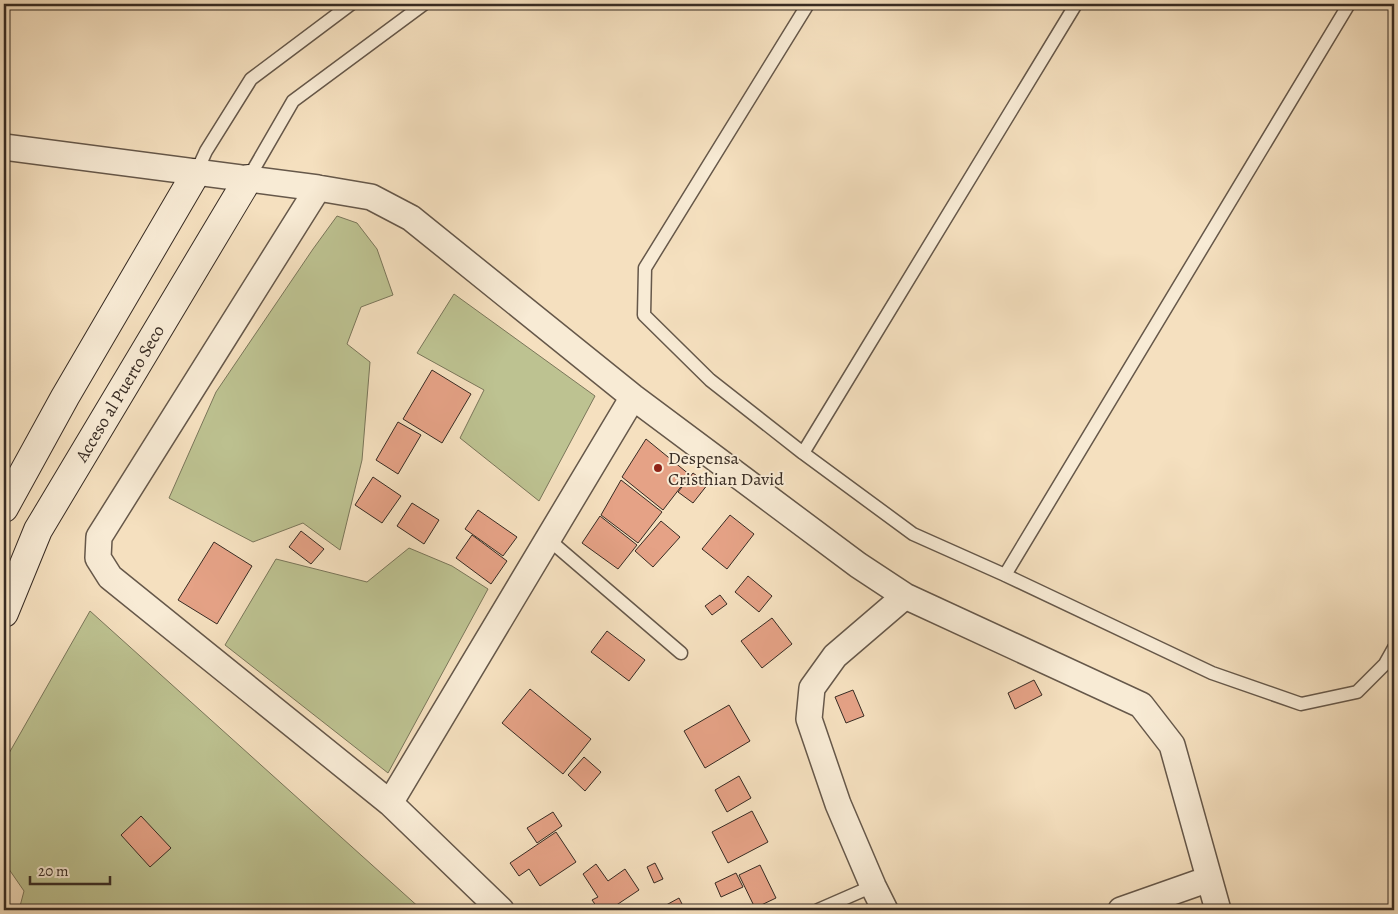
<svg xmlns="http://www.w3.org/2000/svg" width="1398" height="914" font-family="Alegreya,serif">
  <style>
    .green { fill: #bdc291; stroke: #7a765a }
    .building { fill: #e5a286; stroke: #372b23 }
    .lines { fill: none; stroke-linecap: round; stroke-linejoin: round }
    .lane-casing { stroke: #66584a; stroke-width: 15 }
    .street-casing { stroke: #66584a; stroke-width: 28 }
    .secondary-casing { stroke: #372b23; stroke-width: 30 }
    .lane { stroke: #f8ebd5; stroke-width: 12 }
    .street { stroke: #f8ebd5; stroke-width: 25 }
    .secondary { stroke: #f8ebd5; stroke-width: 28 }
    .poi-dot { fill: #8f2418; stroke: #f8ebd5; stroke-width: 2 }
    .labels { text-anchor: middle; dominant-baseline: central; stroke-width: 4; stroke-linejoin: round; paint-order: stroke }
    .street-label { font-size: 18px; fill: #372b23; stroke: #f8ebd5 }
    .poi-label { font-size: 18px; fill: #372b23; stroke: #f8ebd5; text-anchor: start }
  </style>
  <rect width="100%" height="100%" fill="#f5e0bf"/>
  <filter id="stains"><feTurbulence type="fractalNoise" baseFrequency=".004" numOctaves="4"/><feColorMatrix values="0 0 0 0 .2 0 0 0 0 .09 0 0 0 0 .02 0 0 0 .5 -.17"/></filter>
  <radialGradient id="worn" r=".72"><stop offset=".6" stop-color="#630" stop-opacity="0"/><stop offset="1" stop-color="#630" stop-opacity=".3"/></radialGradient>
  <path class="green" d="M 337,216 L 357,223 L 377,249 L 393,295 L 361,307 L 347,344 L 370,362 L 362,460 L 340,550 L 303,523 L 253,542 L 169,498 L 216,392 L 313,249 Z
    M 454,294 L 595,396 L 539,501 L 460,438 L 484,390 L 417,353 Z
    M 409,548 L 452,566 L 488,589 L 388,773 L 225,645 L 276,559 L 367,582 Z
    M 90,611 L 422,910 L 19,910 L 24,891 L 4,862 L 4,762 Z"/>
  <path class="building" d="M 432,370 L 471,394 L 442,443 L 403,419 Z
    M 398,422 L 421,435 L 398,474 L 376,460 Z
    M 646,439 L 690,475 L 663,510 L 622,477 Z
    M 693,473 L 708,484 L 693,503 L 678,492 Z
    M 373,477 L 401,496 L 382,523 L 355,505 Z
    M 621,480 L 662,512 L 638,543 L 601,515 Z
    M 412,503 L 439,520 L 424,544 L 397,526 Z
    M 478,510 L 517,537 L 503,556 L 465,529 Z
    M 730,515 L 754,534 L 727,569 L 702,549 Z
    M 600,516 L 637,545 L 618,569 L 582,543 Z
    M 661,521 L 680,537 L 653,567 L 635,551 Z
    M 301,531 L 324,549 L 311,564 L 289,547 Z
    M 472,535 L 507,561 L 491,584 L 456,558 Z
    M 214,542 L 252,566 L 217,624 L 178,600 Z
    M 748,576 L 772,596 L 759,612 L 735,592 Z
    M 720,595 L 727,604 L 712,615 L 705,606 Z
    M 772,618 L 792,644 L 762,668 L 741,641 Z
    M 607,631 L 645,660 L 629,681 L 591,652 Z
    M 1034,680 L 1042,695 L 1015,709 L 1008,693 Z
    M 530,689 L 591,739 L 563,774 L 502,723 Z
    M 853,690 L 864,716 L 846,723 L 835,697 Z
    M 729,705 L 750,741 L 705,768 L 684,731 Z
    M 584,757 L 601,772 L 585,791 L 568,775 Z
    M 739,776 L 751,798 L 727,812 L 715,790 Z
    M 752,811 L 768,842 L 728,863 L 712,832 Z
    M 553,812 L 562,826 L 537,843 L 527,828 Z
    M 141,816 L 171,848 L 150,867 L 121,835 Z
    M 556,832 L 576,862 L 540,886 L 529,869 L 519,876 L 510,863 Z
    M 655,863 L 663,879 L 654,883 L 647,867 Z
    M 596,864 L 608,881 L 625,869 L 639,890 L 609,910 L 599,910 L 592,900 L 598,897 L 583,874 Z
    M 760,865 L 776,898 L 755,908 L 739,875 Z
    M 736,873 L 743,887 L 721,897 L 715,883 Z
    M 679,898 L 685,910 L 657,910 Z"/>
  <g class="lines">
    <defs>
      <path id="lane" d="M 808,4 L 645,268 L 644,315 L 710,380 L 803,453 L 913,534 L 1005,575 L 1212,673 L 1301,704 L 1357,692 L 1385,664 L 1394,648
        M 196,173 L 206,151 L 251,79 L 351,4
        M 248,179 L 293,101 L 424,4
        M 803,453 L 1076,4
        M 548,539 L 681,653
        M 1005,575 L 1349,4
        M 818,910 L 873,886"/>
      <path id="street" d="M 4,147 L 318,188 L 371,197 L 411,218 L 633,397 L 858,565 L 905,596 L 1141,705 L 1172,745 L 1218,910
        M 318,188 L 99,537 L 98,558 L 110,577 L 390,803 L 501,910
        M 390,803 L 633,397
        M 885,910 L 873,886 L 838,804 L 809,719 L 812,688 L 835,656 L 905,596
        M 1121,910 L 1209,879"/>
      <g id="secondary">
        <path d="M 4,508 L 65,397 L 196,173"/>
        <path id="s1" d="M 4,613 L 38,530 L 248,179"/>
      </g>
    </defs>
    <use href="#lane" class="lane-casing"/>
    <use href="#street" class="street-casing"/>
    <use href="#secondary" class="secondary-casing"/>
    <use href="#lane" class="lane"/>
    <use href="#street" class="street"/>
    <use href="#secondary" class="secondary"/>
  </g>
  <circle class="poi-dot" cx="658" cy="468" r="5"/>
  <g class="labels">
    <g class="street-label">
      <text stroke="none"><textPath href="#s1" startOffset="249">Acceso al Puerto Seco</textPath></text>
    </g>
    <g class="poi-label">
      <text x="668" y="458">Despensa<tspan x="668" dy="21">Cristhian David</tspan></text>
    </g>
  </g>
  <rect width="1398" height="914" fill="none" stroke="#f5e0bf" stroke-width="20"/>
  <rect x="5" y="5" width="1388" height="904" fill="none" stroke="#372b23" stroke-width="2.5"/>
  <rect x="10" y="10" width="1378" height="894" fill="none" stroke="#372b23"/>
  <path d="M30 876v8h80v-8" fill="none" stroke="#372b23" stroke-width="2.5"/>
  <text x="38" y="876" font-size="15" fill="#372b23" stroke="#f8ebd5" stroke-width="4" paint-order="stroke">20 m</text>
  <rect width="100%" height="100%" filter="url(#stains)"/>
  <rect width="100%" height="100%" fill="url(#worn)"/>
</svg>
